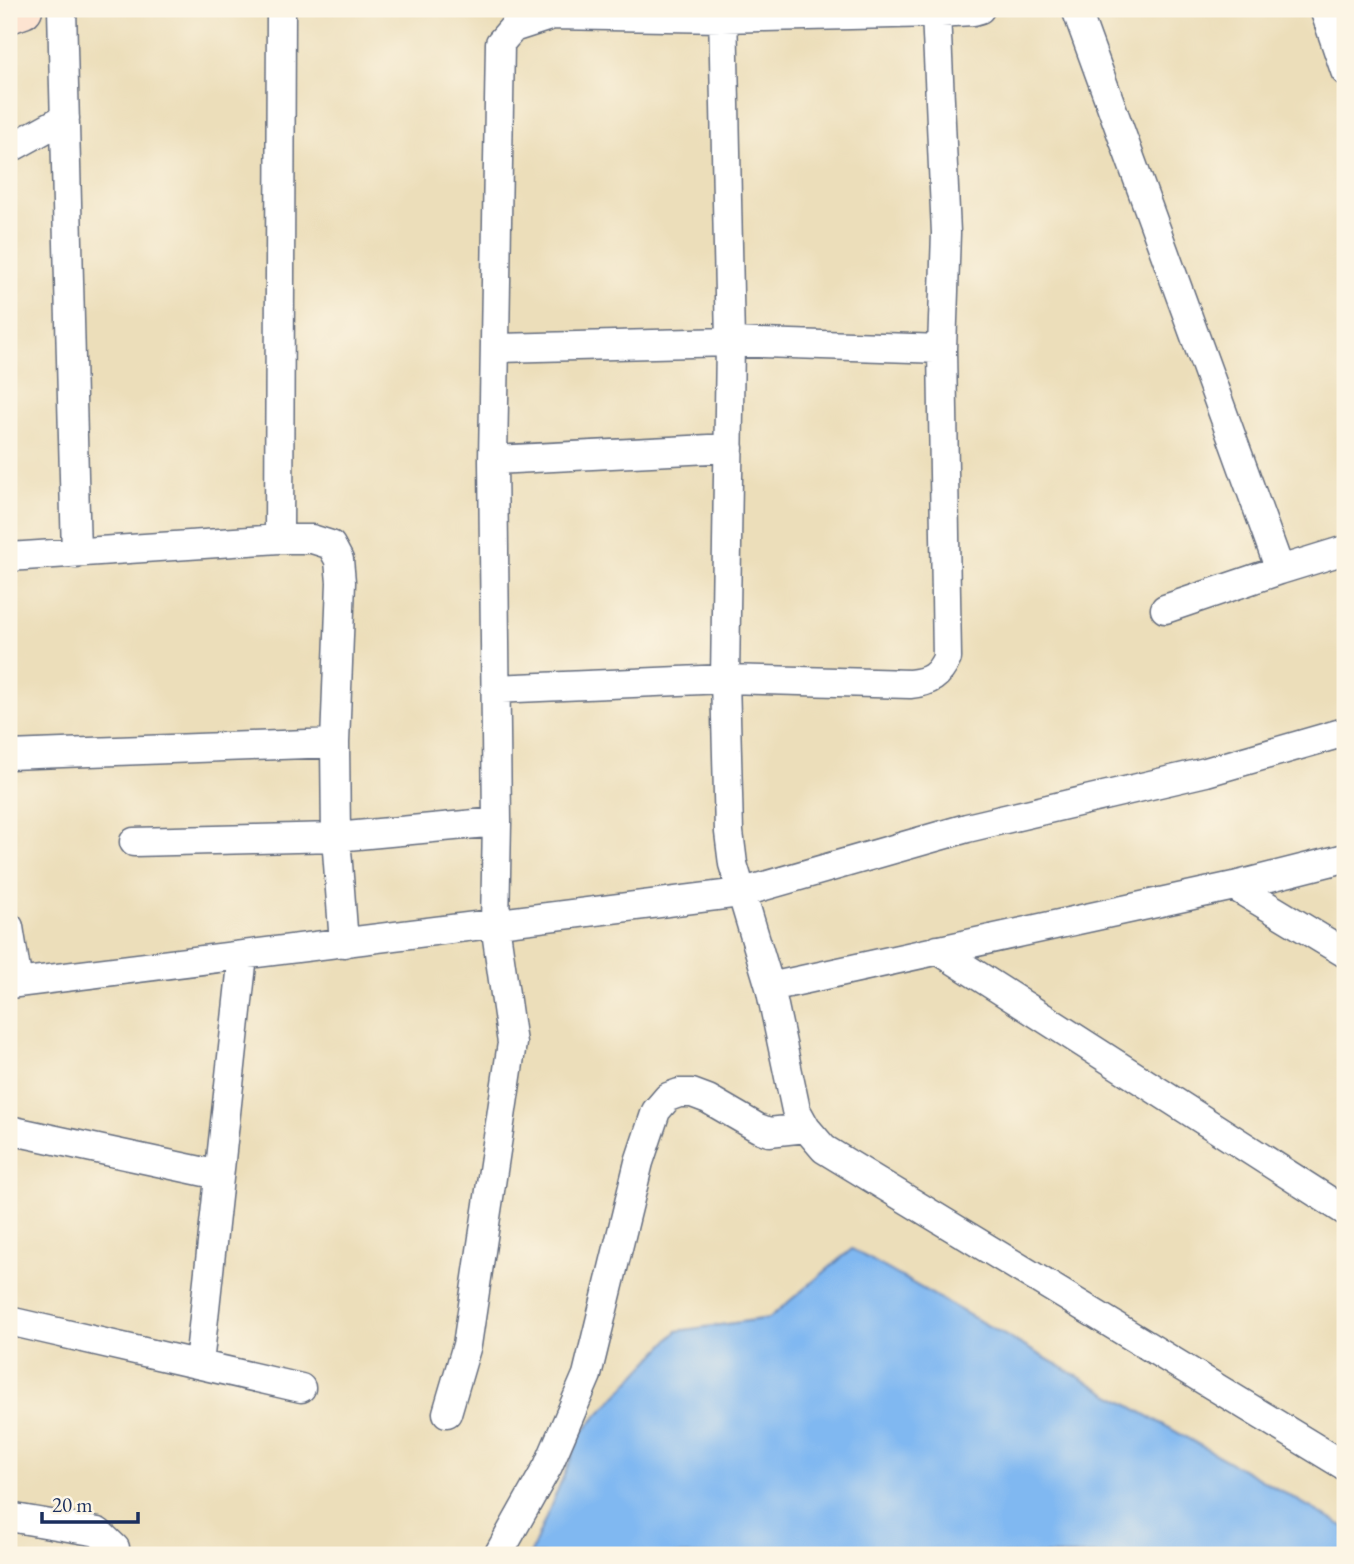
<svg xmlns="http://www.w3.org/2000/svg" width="1354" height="1564" font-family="'EB Garamond',serif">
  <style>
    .water { fill: #80b8f1; stroke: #4e74a8; stroke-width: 2 }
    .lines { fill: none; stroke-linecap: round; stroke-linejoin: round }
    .street-casing { stroke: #646c7e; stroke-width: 31 }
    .secondary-casing { stroke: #646c7e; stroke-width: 41 }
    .street { stroke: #fff; stroke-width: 28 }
    .secondary { stroke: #fde4d1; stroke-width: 38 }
  </style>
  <rect width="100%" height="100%" fill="#fcf5e5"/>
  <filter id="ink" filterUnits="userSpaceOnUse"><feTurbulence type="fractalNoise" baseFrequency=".0143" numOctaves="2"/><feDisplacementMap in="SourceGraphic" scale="14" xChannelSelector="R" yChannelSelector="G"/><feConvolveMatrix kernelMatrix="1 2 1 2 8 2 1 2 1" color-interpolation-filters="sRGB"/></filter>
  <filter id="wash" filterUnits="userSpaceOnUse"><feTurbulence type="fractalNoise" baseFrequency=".00686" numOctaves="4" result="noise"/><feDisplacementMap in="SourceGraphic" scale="28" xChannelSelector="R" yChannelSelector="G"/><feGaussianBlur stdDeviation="1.57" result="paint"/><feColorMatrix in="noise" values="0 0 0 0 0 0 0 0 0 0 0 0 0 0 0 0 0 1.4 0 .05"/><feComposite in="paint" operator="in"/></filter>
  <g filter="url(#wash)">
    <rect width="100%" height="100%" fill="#ecdeba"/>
    <path class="water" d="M 852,1249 L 1345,1527 L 1345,1555 L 530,1555 L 582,1432 L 677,1331 L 769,1318 Z"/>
  </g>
  <g filter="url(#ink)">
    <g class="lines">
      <defs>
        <path id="street" d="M 62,9 L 76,554
          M 723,9 L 730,342 L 725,679 L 729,832 L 733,864 L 770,987 L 796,1110 L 806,1128 L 824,1149 L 1345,1466
          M 1076,9 L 1280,570 L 1165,609
          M 1324,9 L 1345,71
          M 936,13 L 973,11 L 980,9
          M 9,149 L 65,118
          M 497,348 L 730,342 L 942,349
          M 493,460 L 729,448
          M 279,539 L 281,9
          M 9,557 L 279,539 L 312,539 L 331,545 L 339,560 L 341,582 L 335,743 L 336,837 L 344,943
          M 1280,570 L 1345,550
          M 9,755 L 335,743
          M 134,842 L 336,837 L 497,822
          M 1234,886 L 1345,953
          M 9,927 L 18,983
          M 938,950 L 1345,1211
          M 9,984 L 740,893 L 967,828 L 1206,772 L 1345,732
          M 770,987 L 1234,886 L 1345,858
          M 9,1130 L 219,1175
          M 9,1321 L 301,1388
          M 199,1364 L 243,955
          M 447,1413 L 467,1345 L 512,1043 L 495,924 L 497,822 L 493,460 L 500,43 L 513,28 L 553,15 L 723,18 L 936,13 L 946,233 L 942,349 L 947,658 C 939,676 930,682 910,684 L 725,679 L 496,689
          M 9,1517 L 98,1532 L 115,1548 L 115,1555
          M 498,1555 L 548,1466 L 587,1375 L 639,1162 L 656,1111 L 668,1097 L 679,1093 L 692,1093 L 708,1099 L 758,1128 L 769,1132 L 806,1128"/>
        <path id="secondary" d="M 9,14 L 23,9"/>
      </defs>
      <use href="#street" class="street-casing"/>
      <use href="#secondary" class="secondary-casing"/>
      <use href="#street" class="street"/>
      <use href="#secondary" class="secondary"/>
    </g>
  </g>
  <rect width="1354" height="1564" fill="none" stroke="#fcf5e5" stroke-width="35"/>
  <path d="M42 1512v10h96v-10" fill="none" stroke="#1b2f5e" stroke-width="3.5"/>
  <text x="52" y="1512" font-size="21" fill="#1b2f5e" stroke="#fcf5e5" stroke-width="5" paint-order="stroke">20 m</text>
</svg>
